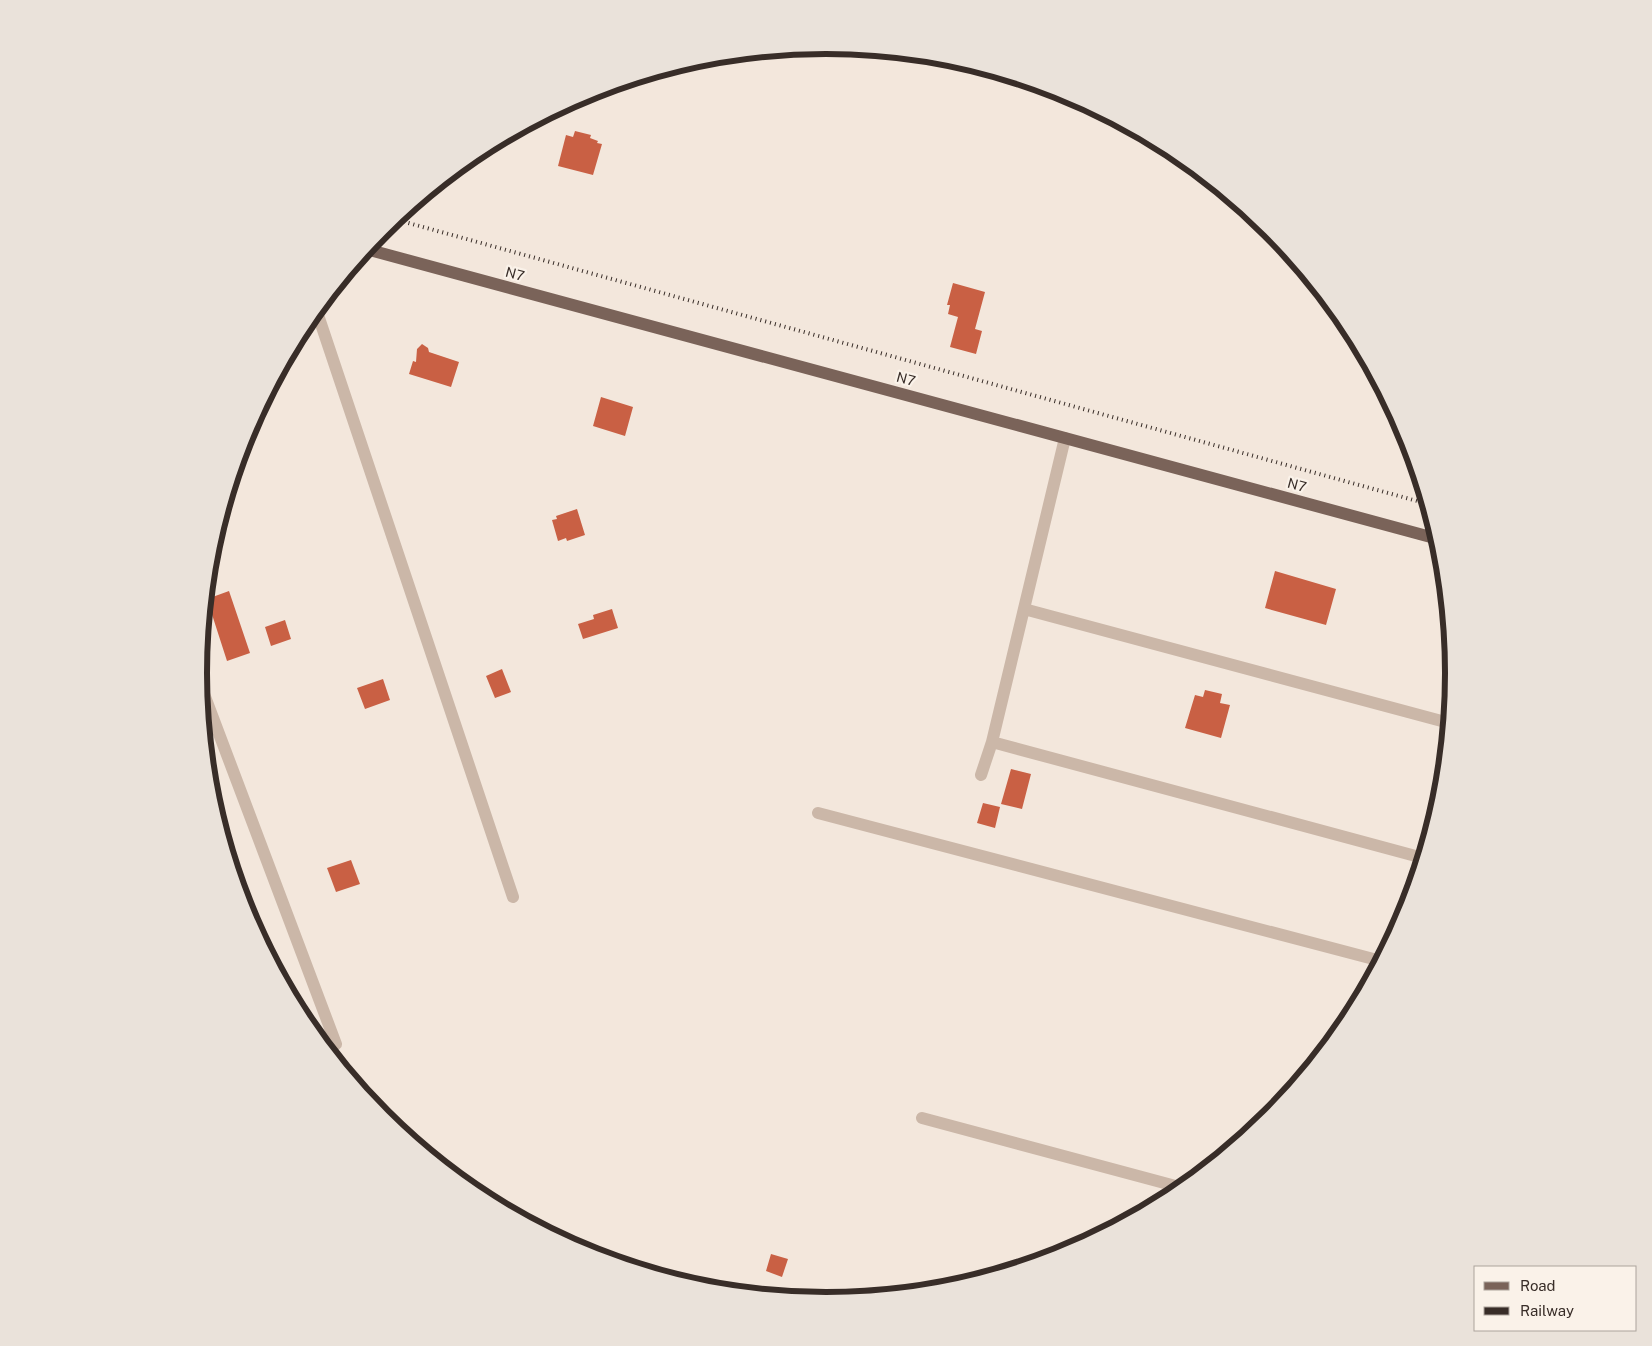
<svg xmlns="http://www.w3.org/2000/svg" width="1652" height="1346" font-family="'Public Sans',sans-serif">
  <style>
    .building { fill: #c96044 }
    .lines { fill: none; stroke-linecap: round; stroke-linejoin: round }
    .minor { stroke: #cbb7a8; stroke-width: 12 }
    .major { stroke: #7a6359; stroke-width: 12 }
    .rail { stroke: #382d28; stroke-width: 4; stroke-dasharray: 1 4; stroke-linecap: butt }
    .labels { text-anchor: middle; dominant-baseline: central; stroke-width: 4.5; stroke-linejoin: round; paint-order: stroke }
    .street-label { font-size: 14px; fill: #382d28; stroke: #faf2e9 }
    .rim { fill: none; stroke: #382d28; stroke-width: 6 }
  </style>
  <rect width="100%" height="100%" fill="#f3e7dc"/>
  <path class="building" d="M 575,131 L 591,135 L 590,138 L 598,141 L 597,143 L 602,144 L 593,175 L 558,166 L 566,135 L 573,137 Z
    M 953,283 L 985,292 L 975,329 L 982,331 L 976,354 L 950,347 L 958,317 L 948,314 L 950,305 L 947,305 Z
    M 422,344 L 428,348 L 429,352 L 459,362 L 451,387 L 409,374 L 413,361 L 416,362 L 417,349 Z
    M 601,397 L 633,407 L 625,436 L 593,426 Z
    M 577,509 L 585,535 L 567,541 L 566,538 L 558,541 L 552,520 L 557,519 L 556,516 Z
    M 1275,571 L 1336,589 L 1326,625 L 1265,608 Z
    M 229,591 L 250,653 L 227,661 L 207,599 Z
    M 612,609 L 618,628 L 583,639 L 578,624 L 594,619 L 593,615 Z
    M 285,620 L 291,639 L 271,646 L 265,627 Z
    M 502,669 L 511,692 L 495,698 L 486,676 Z
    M 383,679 L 390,700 L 365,709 L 357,688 Z
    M 1205,690 L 1222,694 L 1220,703 L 1230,705 L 1221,738 L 1185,728 L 1195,695 L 1203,697 Z
    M 1011,769 L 1031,774 L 1022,809 L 1001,804 Z
    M 983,803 L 1000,807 L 995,828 L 977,823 Z
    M 351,860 L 360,884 L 336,892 L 327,868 Z
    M 771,1254 L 788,1259 L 782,1277 L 766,1271 Z"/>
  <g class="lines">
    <path class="minor" d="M 316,309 L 513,897
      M 1024,609 L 1449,723
      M 198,678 L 336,1044 L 328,1051
      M 992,742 L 1423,858
      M 981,775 L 992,742 L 1065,438
      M 818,813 L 1381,961
      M 922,1118 L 1183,1188"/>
    <path class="major" d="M 366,249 L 1438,539"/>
    <path class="rail" d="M 394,219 L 1428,504"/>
  </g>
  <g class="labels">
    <g class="street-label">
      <text transform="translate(515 274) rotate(15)">N7</text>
      <text transform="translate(906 379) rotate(15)">N7</text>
      <text transform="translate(1297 485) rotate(15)">N7</text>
    </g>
  </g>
  <path d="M0 0H1652V1346H0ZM207 673a619 619 0 1 1 1238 0a619 619 0 1 1-1238 0Z" fill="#eae2da" fill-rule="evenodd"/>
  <path class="rim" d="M207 673a619 619 0 1 1 1238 0a619 619 0 1 1-1238 0Z"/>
  <rect x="1474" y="1266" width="162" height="65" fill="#faf2e9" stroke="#aca39c"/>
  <rect x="1484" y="1282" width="25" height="8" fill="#7a6359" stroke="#aca39c"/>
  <text x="1520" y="1291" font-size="15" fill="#382d28">Road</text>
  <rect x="1484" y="1307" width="25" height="8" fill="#382d28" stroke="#aca39c"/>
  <text x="1520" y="1316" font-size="15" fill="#382d28">Railway</text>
</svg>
